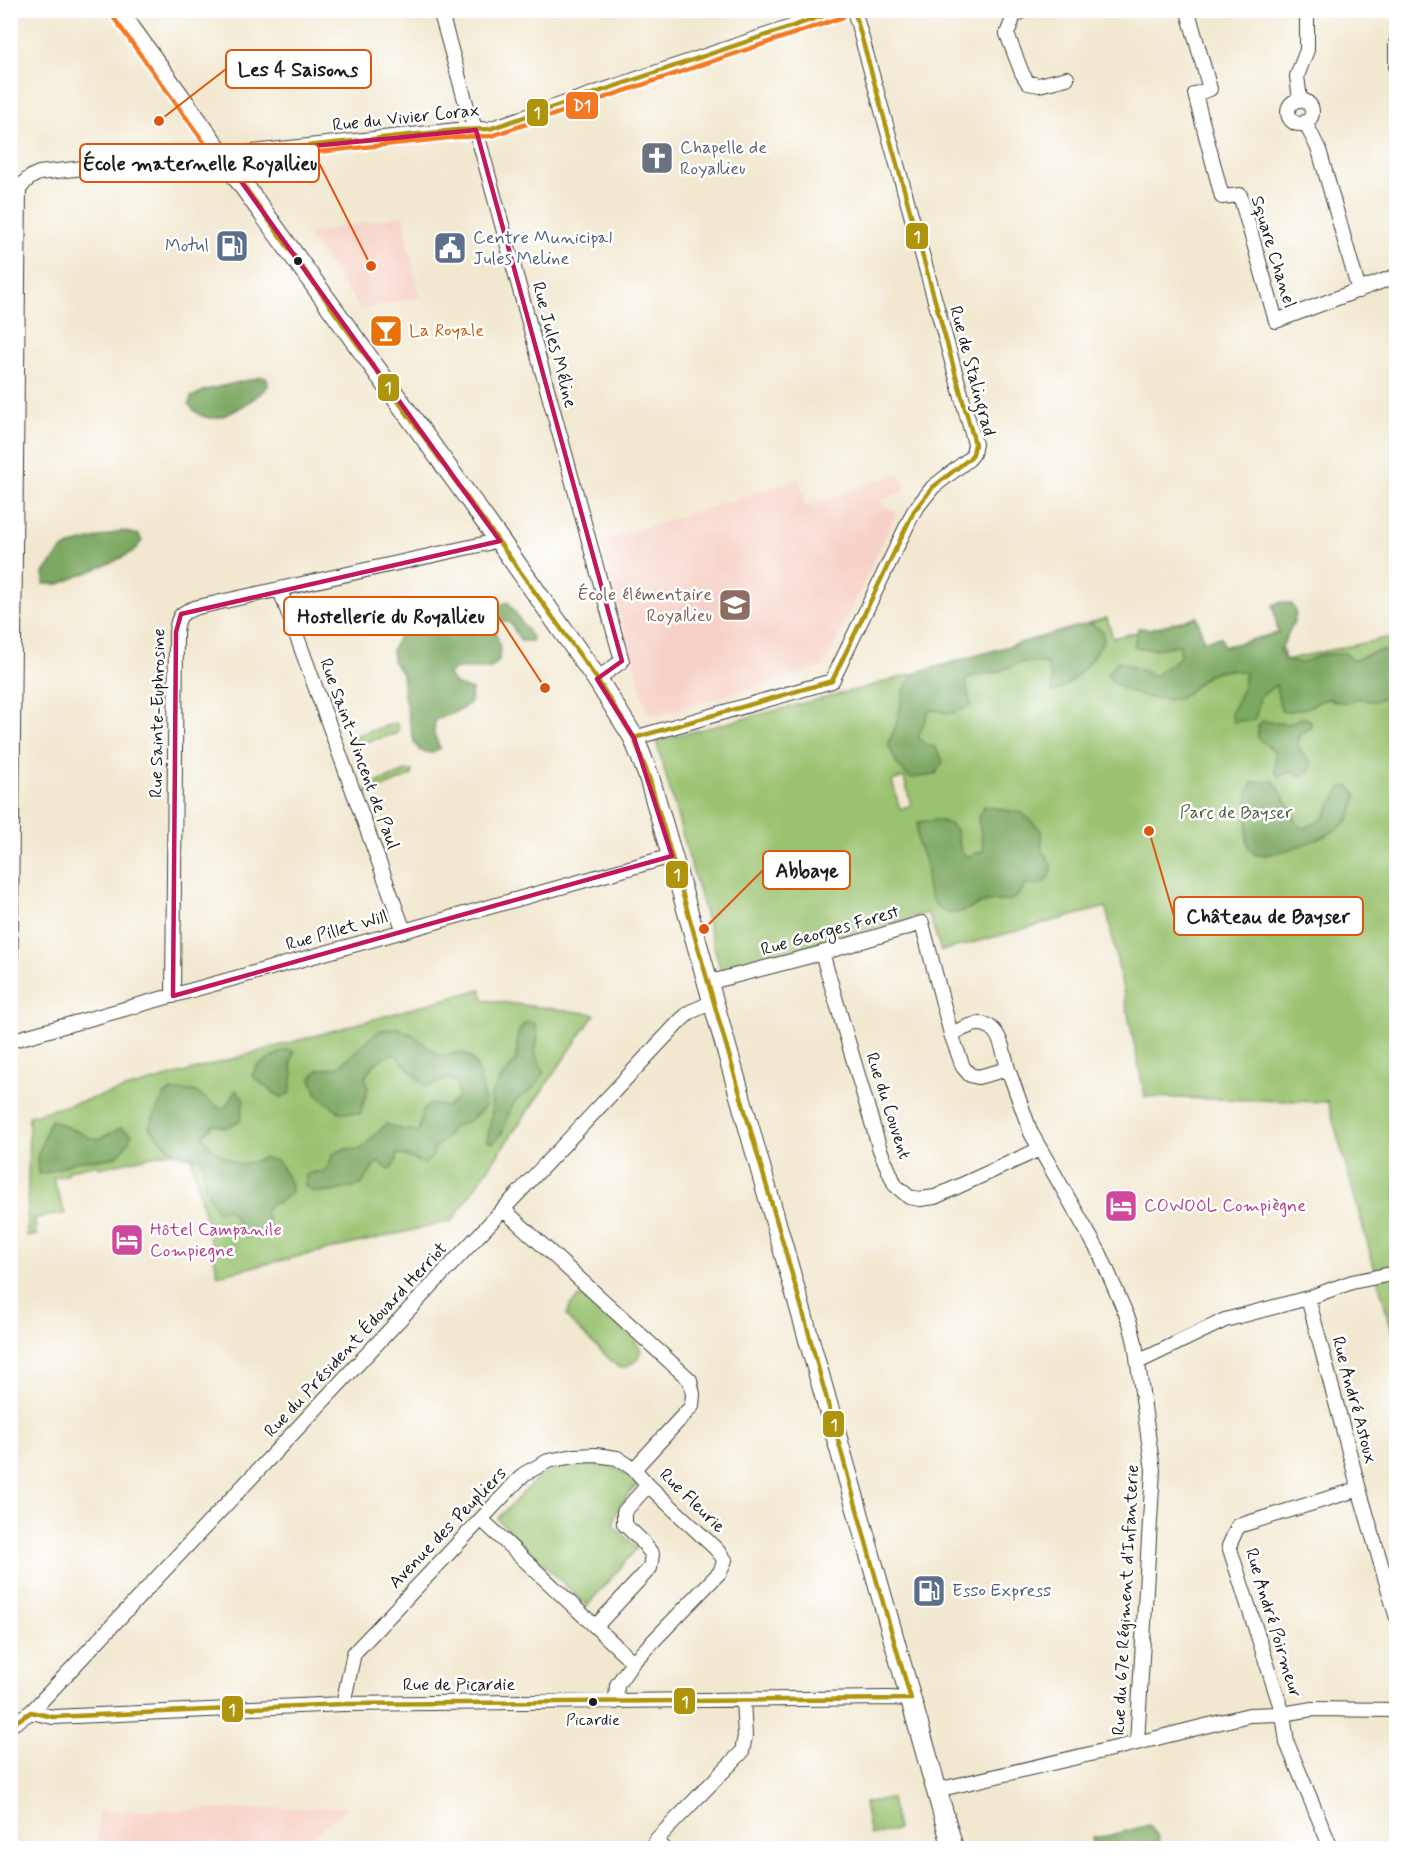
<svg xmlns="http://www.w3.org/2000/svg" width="1407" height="1859" font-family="Mynerve,sans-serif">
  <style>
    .built { fill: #f7d1c7 }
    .green { fill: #9ac26f; stroke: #5b6f46; stroke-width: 1.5; fill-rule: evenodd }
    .forest { fill: #7ba862; stroke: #4c623f; stroke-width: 1.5 }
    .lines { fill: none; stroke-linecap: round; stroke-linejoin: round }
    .street-casing { stroke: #3c3b37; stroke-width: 16 }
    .secondary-casing { stroke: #3c3b37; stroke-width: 22 }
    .street { stroke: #fff; stroke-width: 14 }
    .secondary { stroke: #fff; stroke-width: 20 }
    .bus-1-casing { stroke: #fff; stroke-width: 9 }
    .bus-2-casing { stroke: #fff; stroke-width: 9 }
    .bus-1 { stroke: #af940c; stroke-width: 4.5 }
    .bus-2 { stroke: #f47824; stroke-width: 4.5 }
    .marked { fill: none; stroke: #c2185b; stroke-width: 4.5; stroke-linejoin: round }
    .bus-dot { fill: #1c1c1c; stroke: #fff; stroke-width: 2 }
    .labels { text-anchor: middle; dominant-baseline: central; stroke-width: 5; stroke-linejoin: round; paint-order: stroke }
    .bus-label { font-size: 16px; fill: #1c1c1c; stroke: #fff }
    .street-label { font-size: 18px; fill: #1c1c1c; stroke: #fff }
    .worship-label { font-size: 18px; fill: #5b616d; stroke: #fff; text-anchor: start }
    .service-label { font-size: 18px; fill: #4e5e75; stroke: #fff; text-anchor: start }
    .food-label { font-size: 18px; fill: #c56008; stroke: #fff; text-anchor: start }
    .education-label { font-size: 18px; fill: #785e54; stroke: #fff; text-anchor: end }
    .park-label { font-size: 18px; fill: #4e5e3d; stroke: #fff }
    .hotel-label { font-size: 18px; fill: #b23c85; stroke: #fff; text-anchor: start }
    .leader { fill: none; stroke: #de560d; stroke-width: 2 }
    .callout-dot { fill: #de560d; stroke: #fff; stroke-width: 2 }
    .callout { fill: #fff; stroke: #de560d; stroke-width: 2 }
    .callout-label { font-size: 20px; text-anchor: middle; font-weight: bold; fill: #1c1c1c }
    .line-badge { stroke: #fff; stroke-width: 2 }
    .badge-label { font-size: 16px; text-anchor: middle; font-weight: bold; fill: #fff }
  </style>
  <rect width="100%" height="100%" fill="#fff"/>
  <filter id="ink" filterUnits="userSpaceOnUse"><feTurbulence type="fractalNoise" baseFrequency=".0167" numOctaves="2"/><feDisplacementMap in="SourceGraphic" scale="12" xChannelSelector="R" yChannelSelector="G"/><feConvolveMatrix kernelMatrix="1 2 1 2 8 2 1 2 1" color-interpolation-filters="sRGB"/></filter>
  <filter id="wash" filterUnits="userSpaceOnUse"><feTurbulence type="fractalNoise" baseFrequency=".008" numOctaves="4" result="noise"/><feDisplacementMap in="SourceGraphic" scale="24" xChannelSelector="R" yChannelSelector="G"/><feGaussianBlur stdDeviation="1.35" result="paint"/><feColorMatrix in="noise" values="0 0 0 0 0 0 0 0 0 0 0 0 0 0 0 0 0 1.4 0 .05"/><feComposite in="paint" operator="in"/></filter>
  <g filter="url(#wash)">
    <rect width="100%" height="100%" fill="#f2e8d0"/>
    <path class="built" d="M 403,215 L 419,297 L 361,310 L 307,234 Z
      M 900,473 L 906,491 L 881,500 L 883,506 L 897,512 L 824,667 L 656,716 L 647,711 L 600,542 L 799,479 L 806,506 Z
      M 347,1807 L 299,1848 L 98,1848 L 98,1811 Z"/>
    <path class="green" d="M 1197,617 L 1204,641 L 1221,637 L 1223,647 L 1279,633 L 1285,660 L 1396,636 L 1396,1345 L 1328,1102 L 1145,1097 L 1106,907 L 941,951 L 928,913 L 721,971 L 656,741 L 867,687 L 1107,618 L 1113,638 ZM 904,777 L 911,805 L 900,809 L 892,781 Z
      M 396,723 L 399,727 L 396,734 L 361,743 L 352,743 L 350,740 L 350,737 Z
      M 406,771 L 412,771 L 412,775 L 371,793 L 368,793 L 366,788 L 367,786 Z
      M 481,989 L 484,1000 L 595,1014 L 452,1221 L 218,1275 L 189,1148 L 99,1168 L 97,1164 L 67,1171 L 67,1175 L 53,1178 L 65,1214 L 35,1218 L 36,1236 L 27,1236 L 29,1116 Z
      M 579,1297 L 590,1299 L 635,1341 L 641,1350 L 637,1360 L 626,1367 L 619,1368 L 570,1321 L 566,1315 L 571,1304 Z
      M 589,1462 L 620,1470 L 638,1484 C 626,1497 614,1507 614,1526 L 637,1548 L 587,1606 L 497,1519 L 539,1477 L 559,1468 Z
      M 891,1798 L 897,1830 L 870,1835 L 864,1803 Z"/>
    <path class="forest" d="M 261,377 L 267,378 L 268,386 C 257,398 226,420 209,418 C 200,417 195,411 189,405 L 191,397 L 206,390 Z
      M 122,531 L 139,535 L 142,541 L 134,551 L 115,561 L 60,584 L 44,584 L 44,573 L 61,550 L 72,545 Z
      M 508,602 L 533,639 L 532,641 L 521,641 L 510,623 L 500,620 L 494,626 L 500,647 L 499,661 L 490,669 L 456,669 L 447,674 L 455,684 L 472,690 L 470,703 L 460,710 L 435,720 L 434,734 L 440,748 L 432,753 L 420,751 L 414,742 L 404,696 L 402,674 L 393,661 L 392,650 L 404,627 L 425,621 L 465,620 L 485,608 Z
      M 1281,602 L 1292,604 L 1296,612 L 1295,619 L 1280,651 L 1285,660 L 1302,663 L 1321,655 L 1345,653 L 1353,661 C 1366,656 1381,646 1394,653 L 1387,679 L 1388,692 C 1378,704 1373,702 1359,698 L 1349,702 L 1338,702 L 1329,699 L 1320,701 L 1307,708 L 1285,712 L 1281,710 L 1276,685 L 1260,697 L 1255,719 L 1234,722 L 1231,713 L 1242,691 L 1245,673 C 1235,668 1219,670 1209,675 C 1198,680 1191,693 1179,698 C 1161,704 1115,692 1107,674 L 1118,661 L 1155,676 L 1180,657 L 1180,645 C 1166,647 1147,652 1134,646 L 1138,628 L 1144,628 L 1148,630 L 1197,617 L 1204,641 L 1221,637 L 1224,647 L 1278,633 L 1273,605 Z
      M 1090,623 L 1102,631 L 1104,640 C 1090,661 1077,683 1052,693 L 1051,677 L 1046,663 L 1022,662 L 997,672 L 971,677 L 966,681 L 971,705 C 965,708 958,713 950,713 C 942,713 938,708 929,711 L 918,737 L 926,745 L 935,747 L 943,761 L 935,775 L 910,778 L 897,764 L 888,744 C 891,737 895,729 897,721 C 903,701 900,686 918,672 Z
      M 1301,718 L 1308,719 L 1311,722 L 1310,728 L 1298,737 C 1297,754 1306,752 1312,765 L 1309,772 L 1303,776 L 1290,772 L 1279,776 L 1275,771 L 1275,752 L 1258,738 L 1258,726 L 1262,721 L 1289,724 Z
      M 1274,781 L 1290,807 L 1298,825 L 1305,828 L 1323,819 L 1341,788 L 1349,786 L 1357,795 C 1355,805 1353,813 1347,821 C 1333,837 1277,856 1256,855 L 1250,849 L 1247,841 L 1248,794 L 1253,782 Z
      M 984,806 L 1022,813 L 1041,830 L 1042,852 L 1047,857 L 1052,867 C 1048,882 1042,886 1026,885 C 1012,906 1008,899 987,902 C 975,904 960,916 948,913 C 937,910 928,896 927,885 C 926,880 928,876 927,871 C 924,850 914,848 918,822 L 939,820 L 951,825 L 956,830 L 961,851 L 968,857 L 984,850 L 978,818 Z
      M 526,1022 L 535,1024 L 538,1037 L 535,1053 L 544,1072 C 540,1080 535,1089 526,1094 C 522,1096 518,1098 515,1102 C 504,1115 509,1130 493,1143 L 487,1141 L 492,1113 L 491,1096 L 498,1083 L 516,1060 L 518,1032 Z
      M 398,1028 L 413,1035 L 440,1056 C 446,1055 453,1052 459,1053 C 481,1054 482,1090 485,1106 C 475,1118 466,1123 451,1128 L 449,1135 L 434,1149 L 434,1154 L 425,1164 C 415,1161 408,1155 397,1154 L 397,1160 L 390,1170 L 377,1162 L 361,1185 L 331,1192 L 314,1192 L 305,1186 L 306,1175 L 315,1172 L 322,1172 L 328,1167 L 333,1154 L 344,1149 L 360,1150 L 386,1124 L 400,1129 L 418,1132 L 423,1111 L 430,1104 L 447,1107 L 458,1097 L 457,1083 L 449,1078 L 427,1087 C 415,1077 406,1064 394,1054 C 380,1057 372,1065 365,1077 L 368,1089 L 360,1114 L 340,1112 L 317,1095 L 311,1078 L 318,1070 L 338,1067 L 369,1039 L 381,1030 Z
      M 287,1049 L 294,1052 L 291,1064 L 293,1073 L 290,1093 L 282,1097 C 271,1093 261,1082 252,1076 L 257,1066 Z
      M 236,1090 L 244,1099 L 240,1121 L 225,1128 L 214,1124 L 203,1136 C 211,1152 225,1157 241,1165 L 264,1158 L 278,1161 L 290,1182 L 291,1193 L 279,1202 L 270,1204 L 265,1213 L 270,1226 L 269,1233 L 246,1237 C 238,1228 236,1218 228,1209 L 217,1211 L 205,1187 L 202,1158 L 181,1156 L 166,1145 L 149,1127 L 164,1095 L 172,1091 L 194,1091 L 221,1109 L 226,1107 Z
      M 51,1120 L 91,1138 L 99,1139 L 121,1128 L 132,1134 C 117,1170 104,1154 75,1162 C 62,1166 53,1173 39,1174 L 37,1158 L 48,1126 Z
      M 1149,1825 L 1158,1836 L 1160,1848 L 1094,1848 L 1092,1838 L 1111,1835 Z"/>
  </g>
  <g filter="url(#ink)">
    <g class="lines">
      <defs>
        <path id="street" d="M 440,10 L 467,107 L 476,130 L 622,661 L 597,679
          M 1025,10 L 1014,16 L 1007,34 L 1022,73 L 1028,83 L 1039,85 L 1067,78
          M 1188,12 L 1210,89 L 1195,94 L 1222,197 L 1240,195 L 1276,321 L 1396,276
          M 1396,43 L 1396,69
          M 1300,100 L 1297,76 L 1307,50 L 1307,17 L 1304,10
          M1288 112a12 12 0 1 1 24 0a12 12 0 1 1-24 0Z
          M 1305,122 L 1319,150 L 1359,291
          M 280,590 L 404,931
          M 634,738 L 832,681 L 914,511 L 933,487 L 969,459 L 973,454 L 975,444 L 854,10
          M 822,953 L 880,1150 L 895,1185 L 909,1197 L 920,1199 L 935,1197 L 1040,1149
          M 707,983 L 822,953 L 922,923 L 951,1034 L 963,1067 L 970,1075 L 978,1077 L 1008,1069 L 1031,1133 L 1100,1254 L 1130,1323 L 1135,1343 L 1153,1470 L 1137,1743 L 937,1790
          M 173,996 L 176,632 C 178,614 182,612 198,607 L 488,543 L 497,537
          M 10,1005 L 19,190 C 25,181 29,177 39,173 L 207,154 L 234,154 L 457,130 L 489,129 L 841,10
          M 951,1034 C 959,1031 970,1024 979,1024 C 1000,1023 1004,1054 1008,1069
          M 10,1041 L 672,856
          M 504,1210 L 690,1380 L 693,1394 L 692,1406 L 634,1469
          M 1308,1298 L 1359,1489 L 1396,1615
          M 1138,1362 L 1225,1320 L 1308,1298 L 1352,1282 L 1396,1273
          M 481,1519 L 633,1662
          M 596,1626 L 650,1568 L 652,1554 L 641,1540 L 624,1524 L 624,1512 L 648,1485
          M 343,1704 L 354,1653 L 524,1474 L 548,1461 L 574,1456 L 596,1455 L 617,1458 L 634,1469 L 648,1485 L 716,1549 L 725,1560 L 720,1572 L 633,1662 L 617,1685 L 616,1702
          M 31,1712 L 680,1021 L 690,1012 L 713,1002
          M 10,1723 L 14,1723 L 31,1712 L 53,1717 L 343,1704 L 889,1698 L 911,1699
          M 1137,1743 L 1249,1715 L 1283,1714 L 1312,1709 L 1396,1710
          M 663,1848 L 655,1841 L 742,1752 L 745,1736 L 743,1700
          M 1331,1848 L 1287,1743 L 1283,1714 L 1229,1546 L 1238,1526 L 1359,1489"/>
        <path id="secondary" d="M 117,10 L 497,537 L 597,679 L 634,738 L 649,777 L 672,856 L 953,1848"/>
      </defs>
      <use href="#street" class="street-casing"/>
      <use href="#secondary" class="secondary-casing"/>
      <use href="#street" class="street"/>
      <use href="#secondary" class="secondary"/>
      <defs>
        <path id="bus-1" d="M 222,155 L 597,679 L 634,738 L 649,777 L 804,1316 L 875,1575 L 911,1699
          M 222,155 L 457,130 L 489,129 L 840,10
          M 634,738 L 832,681 L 914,511 L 933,487 L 969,459 L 973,454 L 975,444 L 854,10
          M 10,1723 L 14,1723 L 31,1712 L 53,1717 L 343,1704 L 911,1699"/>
        <path id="bus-2" d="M 111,14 L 216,159
          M 223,162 L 458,137 L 491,136 L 843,17"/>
      </defs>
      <use href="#bus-1" class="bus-1-casing"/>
      <use href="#bus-2" class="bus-2-casing"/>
      <use href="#bus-1" class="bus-1"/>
      <use href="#bus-2" class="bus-2"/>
    </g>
  </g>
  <path class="marked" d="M 476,130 L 622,661 L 597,679 L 634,738 L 672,856 L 173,996 L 176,632 L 181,614 L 500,541 L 222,155 Z"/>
  <defs>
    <symbol id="church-square" viewBox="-11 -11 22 22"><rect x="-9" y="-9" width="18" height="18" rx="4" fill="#6b7280" stroke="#fff"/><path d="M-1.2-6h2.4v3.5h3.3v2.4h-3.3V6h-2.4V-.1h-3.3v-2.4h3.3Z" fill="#fff"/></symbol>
    <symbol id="fuel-square" viewBox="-11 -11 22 22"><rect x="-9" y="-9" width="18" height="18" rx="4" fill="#5c6f8a" stroke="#fff"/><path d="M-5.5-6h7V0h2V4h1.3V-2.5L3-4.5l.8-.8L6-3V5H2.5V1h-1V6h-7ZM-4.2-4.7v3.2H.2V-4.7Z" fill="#fff"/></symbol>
    <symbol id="civic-square" viewBox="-11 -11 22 22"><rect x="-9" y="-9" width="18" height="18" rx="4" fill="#5c6f8a" stroke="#fff"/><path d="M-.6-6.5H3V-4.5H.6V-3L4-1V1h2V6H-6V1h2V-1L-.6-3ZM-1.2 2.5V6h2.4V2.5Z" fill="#fff"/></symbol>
    <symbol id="bar-square" viewBox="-11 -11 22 22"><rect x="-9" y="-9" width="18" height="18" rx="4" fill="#e8710a" stroke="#fff"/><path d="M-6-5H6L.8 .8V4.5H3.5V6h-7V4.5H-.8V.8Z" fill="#fff"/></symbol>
    <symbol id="school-square" viewBox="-11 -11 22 22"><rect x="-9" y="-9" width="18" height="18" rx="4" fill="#8d6e63" stroke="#fff"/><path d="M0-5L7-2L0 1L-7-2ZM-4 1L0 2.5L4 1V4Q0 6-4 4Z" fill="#fff"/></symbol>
    <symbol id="hotel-square" viewBox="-11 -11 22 22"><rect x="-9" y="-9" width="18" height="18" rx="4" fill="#d1479c" stroke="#fff"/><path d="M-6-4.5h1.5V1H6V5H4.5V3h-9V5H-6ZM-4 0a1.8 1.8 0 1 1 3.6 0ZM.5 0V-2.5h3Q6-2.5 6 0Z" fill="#fff"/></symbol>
  </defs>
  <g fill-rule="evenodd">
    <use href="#church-square" x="638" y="139" width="38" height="38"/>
    <use href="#fuel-square" x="213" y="227" width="38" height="38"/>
    <use href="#civic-square" x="431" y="229" width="38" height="38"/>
    <use href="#bar-square" x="367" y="312" width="38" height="38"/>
    <use href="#school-square" x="716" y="586" width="38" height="38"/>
    <use href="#hotel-square" x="1102" y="1187" width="38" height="38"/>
    <use href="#hotel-square" x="108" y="1221" width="38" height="38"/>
    <use href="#fuel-square" x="910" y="1572" width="38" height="38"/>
  </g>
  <g class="bus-dot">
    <circle cx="298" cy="261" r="5"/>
    <circle cx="593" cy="1702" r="5"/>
  </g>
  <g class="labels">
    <g class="bus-label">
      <text x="593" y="1720">Picardie</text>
    </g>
    <g class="street-label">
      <text transform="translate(406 118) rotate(-6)">Rue du Vivier Corax</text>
      <text transform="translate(1273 252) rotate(73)">Square Chanel</text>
      <text transform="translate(554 345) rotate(75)">Rue Jules Méline</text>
      <text transform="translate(972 371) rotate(75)">Rue de Stalingrad</text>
      <text transform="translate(158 713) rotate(-89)">Rue Sainte-Euphrosine</text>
      <text transform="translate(359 754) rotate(70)">Rue Saint-Vincent de Paul</text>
      <text transform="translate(337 931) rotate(-16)">Rue Pillet Will</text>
      <text transform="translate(830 931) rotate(-16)">Rue Georges Forest</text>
      <text transform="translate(888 1106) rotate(72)">Rue du Couvent</text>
      <text transform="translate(356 1340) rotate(-47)">Rue du Président Édouard Herriot</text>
      <text transform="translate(1354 1400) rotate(75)">Rue André Astoux</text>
      <text transform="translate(692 1501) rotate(44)">Rue Fleurie</text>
      <text transform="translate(448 1528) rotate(-46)">Avenue des Peupliers</text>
      <text transform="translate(1126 1600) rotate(-87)">Rue du 67e Régiment d'Infanterie</text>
      <text transform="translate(1273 1623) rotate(73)">Rue André Poirmeur</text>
      <text x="459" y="1685">Rue de Picardie</text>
    </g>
    <g class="worship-label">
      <text x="680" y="148">Chapelle de<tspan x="680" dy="21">Royallieu</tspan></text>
    </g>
    <g class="service-label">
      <text x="473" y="238">Centre Municipal<tspan x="473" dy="21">Jules Meline</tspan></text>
      <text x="209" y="246" text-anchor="end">Motul</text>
      <text x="952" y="1591">Esso Express</text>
    </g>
    <g class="food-label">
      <text x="409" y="331">La Royale</text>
    </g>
    <g class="education-label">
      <text x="712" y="595">École élémentaire<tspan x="712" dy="21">Royallieu</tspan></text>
    </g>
    <g class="park-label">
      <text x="1236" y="813">Parc de Bayser</text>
    </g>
    <g class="hotel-label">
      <text x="1144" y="1206">COWOOL Compiègne</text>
      <text x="150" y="1230">Hôtel Campanile<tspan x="150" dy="21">Compiegne</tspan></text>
    </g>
  </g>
  <path class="leader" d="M159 121L226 69M371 266L319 163M545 688L498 616M704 929L763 870M1149 831L1174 916"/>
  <g class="callout-dot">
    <circle cx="159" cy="121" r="6"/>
    <circle cx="371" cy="266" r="6"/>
    <circle cx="545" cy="688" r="6"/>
    <circle cx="704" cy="929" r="6"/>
    <circle cx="1149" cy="831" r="6"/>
  </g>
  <g class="callout">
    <rect x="226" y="50" width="145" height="38" rx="6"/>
    <rect x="80" y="144" width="239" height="38" rx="6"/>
    <rect x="284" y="597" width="214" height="38" rx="6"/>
    <rect x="763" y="851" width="87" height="38" rx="6"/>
    <rect x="1174" y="897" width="189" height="38" rx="6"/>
  </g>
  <g class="callout-label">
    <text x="298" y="76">Les 4 Saisons</text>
    <text x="200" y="170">École maternelle Royallieu</text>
    <text x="391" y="623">Hostellerie du Royallieu</text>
    <text x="807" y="877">Abbaye</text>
    <text x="1268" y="923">Château de Bayser</text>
  </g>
  <g class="line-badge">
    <rect x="565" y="91" width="34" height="29" rx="6" fill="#f47824"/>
    <rect x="526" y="98" width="23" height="29" rx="6" fill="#af940c"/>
    <rect x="905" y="222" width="24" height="28" rx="6" fill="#af940c"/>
    <rect x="377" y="373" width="23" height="29" rx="6" fill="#af940c"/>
    <rect x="665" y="860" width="24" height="29" rx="6" fill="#af940c"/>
    <rect x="822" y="1410" width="23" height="28" rx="6" fill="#af940c"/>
    <rect x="673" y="1687" width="23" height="28" rx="6" fill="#af940c"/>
    <rect x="221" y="1695" width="23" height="28" rx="6" fill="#af940c"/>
  </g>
  <g class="badge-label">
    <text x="582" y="111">D1</text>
    <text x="537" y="118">1</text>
    <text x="917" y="242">1</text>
    <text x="388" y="393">1</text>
    <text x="677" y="880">1</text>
    <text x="834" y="1430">1</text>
    <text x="685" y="1707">1</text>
    <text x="232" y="1715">1</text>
  </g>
  <rect width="1407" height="1859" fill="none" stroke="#fff" stroke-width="36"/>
</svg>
